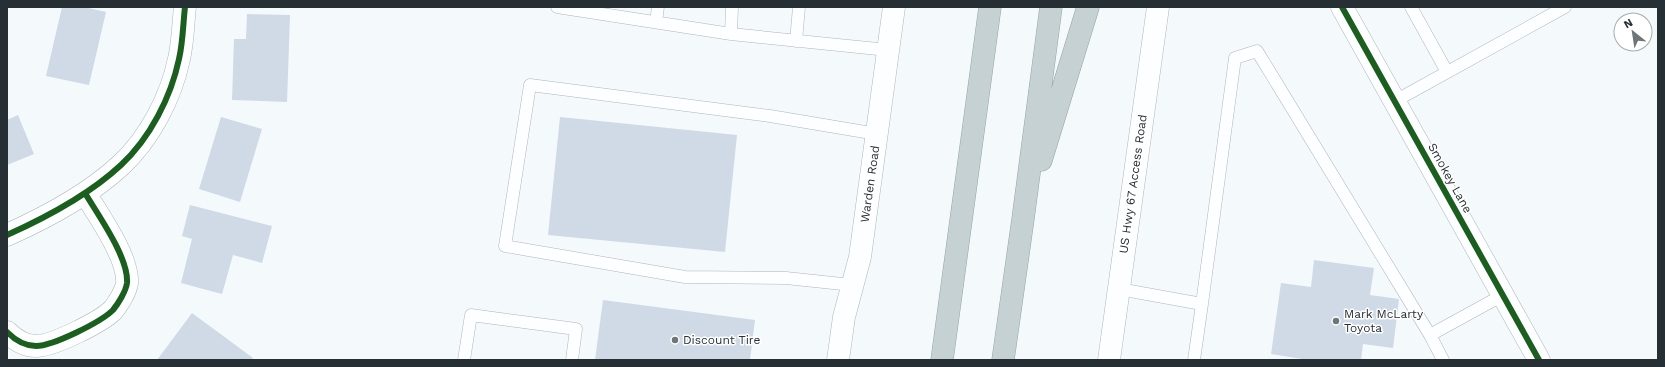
<svg xmlns="http://www.w3.org/2000/svg" width="1665" height="367" font-family="'Work Sans',sans-serif">
  <style>
    .building { fill: #cfdae6 }
    .lines { fill: none; stroke-linecap: round; stroke-linejoin: round }
    .lane-casing { stroke: #afb5b9; stroke-width: 13 }
    .street-casing { stroke: #afb5b9; stroke-width: 23 }
    .secondary-casing { stroke: #afb5b9; stroke-width: 23 }
    .highway-casing { stroke: #96a4a7; stroke-width: 23 }
    .lane { stroke: #fdfeff; stroke-width: 12 }
    .street { stroke: #fdfeff; stroke-width: 22 }
    .secondary { stroke: #fdfeff; stroke-width: 22 }
    .highway { stroke: #c5d1d2; stroke-width: 22 }
    .cycleway-casing { stroke: #fff; stroke-width: 8 }
    .cycleway { stroke: #1b5e20; stroke-width: 6 }
    .poi-dot { fill: #6e7679; stroke: #fff; stroke-width: 1.5 }
    .labels { text-anchor: middle; dominant-baseline: central; stroke-width: 3; stroke-linejoin: round; paint-order: stroke }
    .street-label { font-size: 12px; fill: #262f33; stroke: #fff }
    .poi-label { font-size: 12px; fill: #262f33; stroke: #fff; text-anchor: start }
  </style>
  <rect width="100%" height="100%" fill="#f4f9fc"/>
  <path class="building" d="M 62,7 L 84,7 L 106,12 L 89,85 L 46,76 Z
    M 247,14 L 290,15 L 287,102 L 232,100 L 234,39 L 246,39 Z
    M 18,115 L 34,154 L 7,165 L 7,120 Z
    M 221,117 L 262,129 L 240,202 L 199,189 Z
    M 560,117 L 737,135 L 725,252 L 548,235 Z
    M 190,205 L 272,226 L 262,263 L 233,255 L 222,294 L 181,283 L 192,239 L 182,236 Z
    M 1314,260 L 1374,268 L 1370,295 L 1399,299 L 1393,348 L 1363,344 L 1361,360 L 1301,360 L 1302,359 L 1271,354 L 1281,283 L 1311,287 Z
    M 603,300 L 755,320 L 750,360 L 595,360 Z
    M 192,313 L 253,358 L 251,360 L 157,360 Z"/>
  <g class="lines">
    <defs>
      <path id="lane" d="M 557,7 L 731,34 L 888,50
        M 1411,7 L 1447,72
        M 656,22 L 658,7
        M 731,34 L 732,7
        M 796,41 L 799,7
        M 1395,101 L 1565,7
        M 852,285 L 786,278 L 685,277 L 505,246 L 530,85 L 770,116 L 877,134
        M 1119,289 L 1202,304 L 1235,58 L 1257,51 L 1430,335 L 1443,360
        M 1430,335 L 1503,295
        M 464,360 L 471,315 L 576,329 L 572,360
        M 1194,360 L 1202,304"/>
      <path id="street" d="M 7,235 C 45,218 91,193 121,165 C 150,138 171,97 179,59 C 183,42 183,24 185,7
        M 7,332 C 15,340 25,346 36,346 C 53,346 101,322 113,310 C 118,304 126,291 127,283 C 129,258 98,215 85,193"/>
      <path id="secondary" d="M 1342,7 L 1539,360
        M 838,360 L 844,317 L 860,257 L 894,7
        M 1109,360 L 1158,7"/>
      <path id="highway" d="M 1041,160 L 1088,7
        M 942,360 L 990,7
        M 1003,360 L 1023,219 L 1051,7"/>
    </defs>
    <use href="#lane" class="lane-casing"/>
    <use href="#street" class="street-casing"/>
    <use href="#secondary" class="secondary-casing"/>
    <use href="#highway" class="highway-casing"/>
    <use href="#lane" class="lane"/>
    <use href="#street" class="street"/>
    <use href="#secondary" class="secondary"/>
    <use href="#highway" class="highway"/>
    <defs>
      <path id="cycleway" d="M 1342,7 L 1539,360
        M 7,235 C 45,218 91,193 121,165 C 150,138 171,97 179,59 C 183,42 183,24 185,7
        M 7,332 C 15,340 25,346 36,346 C 53,346 101,322 113,310 C 118,304 126,291 127,283 C 129,258 98,215 85,193"/>
    </defs>
    <use href="#cycleway" class="cycleway-casing"/>
    <use href="#cycleway" class="cycleway"/>
  </g>
  <g class="poi-dot">
    <circle cx="1336" cy="321" r="4"/>
    <circle cx="675" cy="340" r="4"/>
  </g>
  <g class="labels">
    <g class="street-label">
      <text transform="translate(1450 178) rotate(61)">Smokey Lane</text>
      <text transform="translate(870 184) rotate(-82)">Warden Road</text>
      <text transform="translate(1133 184) rotate(-82)">US Hwy 67 Access Road</text>
    </g>
    <g class="poi-label">
      <text x="1344" y="314">Mark McLarty<tspan x="1344" dy="14">Toyota</tspan></text>
      <text x="683" y="340">Discount Tire</text>
    </g>
  </g>
  <rect width="1665" height="367" fill="none" stroke="#262f33" stroke-width="16"/>
  <g transform="translate(1633 32) rotate(330)"><circle r="19" fill="#ffffff" stroke="#a8acad"/>
  <path d="M0-3L7 15L0 10L-7 15Z" fill="#6e7679"/>
  <text y="-6" font-size="11" font-weight="bold" text-anchor="middle" fill="#262f33">N</text>
  </g>
</svg>
